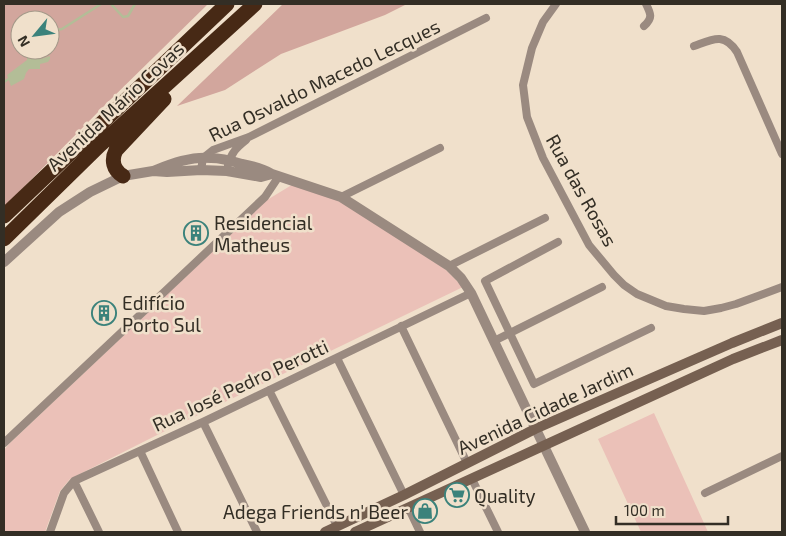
<svg xmlns="http://www.w3.org/2000/svg" width="786" height="536" font-family="'Exo 2',sans-serif">
  <style>
    .green { fill: #ebc1b8 }
    .forest { fill: #d2a69d; fill-rule: evenodd }
    .water { fill: #b3bd97 }
    .lines { fill: none; stroke-linecap: round; stroke-linejoin: round }
    .stream { stroke: #b3bd97; stroke-width: 2.5 }
    .minor { stroke: #9a8a80; stroke-width: 8 }
    .tertiary { stroke: #9a8a80; stroke-width: 10 }
    .secondary { stroke: #766051; stroke-width: 10 }
    .motorway { stroke: #472915; stroke-width: 15 }
    .labels { text-anchor: middle; dominant-baseline: central; stroke-width: 5; stroke-linejoin: round; paint-order: stroke }
    .street-label { font-size: 19px; fill: #332e25; stroke: #f0e0cb }
    .poi-label { font-size: 19px; fill: #332e25; stroke: #f0e0cb; text-anchor: start }
  </style>
  <rect width="100%" height="100%" fill="#f0e0cb"/>
  <path class="green" d="M 295,183 L 339,200 L 445,269 L 463,287 L 167,430 L 70,479 L 60,491 L 45,532 L 4,532 L 4,450 L 10,443 L 267,200 Z
    M 654,413 L 708,532 L 641,532 L 598,439 Z"/>
  <path class="forest" d="M 4,4 L 208,4 L 105,105 L 4,207 ZM 20,20 L 50,20 L 50,50 L 20,50 Z
    M 283,4 L 407,4 L 385,15 L 281,54 L 225,90 L 177,106 Z"/>
  <path class="water" d="M 30,55 L 40,59 L 50,56 L 50,59 L 48,62 L 40,64 L 40,69 L 29,69 L 26,73 L 24,79 L 11,86 L 7,75 L 27,60 L 27,56 Z"/>
  <g class="lines">
    <path class="stream" d="M 111,4 L 123,17 L 128,16 L 135,4
      M 50,31 L 62,29 L 101,4
      M 31,58 L 30,53 L 31,50
      M 4,82 L 10,78"/>
    <path class="minor" d="M 556,4 L 543,22 L 532,48 L 523,85 L 527,117 L 543,158 L 589,245 L 614,275 L 624,285 L 637,294 L 666,306 L 684,309 L 704,311 L 721,308 L 736,304 L 782,287
      M 644,26 C 653,18 651,14 646,4
      M 694,46 C 713,39 724,32 737,52 L 782,154
      M 228,165 C 231,153 237,147 246,140
      M 201,170 L 203,158 L 213,150 L 249,137 L 486,18
      M 341,197 L 440,148
      M 558,242 L 485,281 L 534,384 L 651,328
      M 449,266 L 545,218
      M 401,326 L 467,463
      M 494,341 L 602,287
      M 337,358 L 404,495
      M 269,390 L 337,526
      M 203,422 L 257,532
      M 4,443 L 265,197 L 279,176
      M 140,451 L 178,532
      M 472,479 L 498,532
      M 74,481 L 99,532
      M 705,493 L 782,456
      M 409,509 L 420,532
      M 50,532 L 64,493 L 74,481 L 203,422 L 471,293"/>
    <path class="tertiary" d="M 153,171 C 171,164 191,156 211,158 C 221,158 232,161 242,164 C 253,166 262,168 272,174 L 341,197 L 449,266 L 461,278 L 471,293 L 585,532
      M 4,262 L 59,212 L 90,192 L 123,176 L 153,171 L 167,172 L 201,170 L 227,171 L 261,177 L 272,174"/>
    <path class="secondary" d="M 325,532 L 404,495 L 535,429 L 732,343 L 782,323
      M 355,532 L 733,359 L 782,340"/>
    <path class="motorway" d="M 123,176 C 113,170 111,160 116,150 L 164,99
      M 4,216 L 227,4
      M 4,239 L 100,145 L 255,4"/>
  </g>
  <defs>
    <symbol id="building-ring" viewBox="-11 -11 22 22"><circle r="9.5" fill="#f0e0cb" stroke="#3b827b" stroke-width="1.5"/><path d="M-4-6H4V6H1V3H-1V6H-4ZM-2.5-4.3h1.7v1.8h-1.7ZM.8-4.3h1.7v1.8H.8ZM-2.5-1h1.7V.8h-1.7ZM.8-1h1.7V.8H.8Z" fill="#3b827b"/></symbol>
    <symbol id="supermarket-ring" viewBox="-11 -11 22 22"><circle r="9.5" fill="#f0e0cb" stroke="#3b827b" stroke-width="1.5"/><path d="M-6-5.5h2.5l.6 2H6L4.5 2H-2.5L-4.4-4H-6ZM-1.5 3.2a1.3 1.3 0 1 0 .1 0ZM3 3.2a1.3 1.3 0 1 0 .1 0Z" fill="#3b827b"/></symbol>
    <symbol id="shop-ring" viewBox="-11 -11 22 22"><circle r="9.5" fill="#f0e0cb" stroke="#3b827b" stroke-width="1.5"/><path d="M-5-2.5h2.3a2.7 3.5 0 0 1 5.4 0H5L5.5 6h-11ZM-1.5-2.5h3a1.5 2.3 0 0 0-3 0Z" fill="#3b827b"/></symbol>
  </defs>
  <g fill-rule="evenodd">
    <use href="#building-ring" x="182" y="219" width="28" height="28"/>
    <use href="#building-ring" x="90" y="299" width="28" height="28"/>
    <use href="#supermarket-ring" x="443" y="481" width="28" height="28"/>
    <use href="#shop-ring" x="411" y="497" width="28" height="28"/>
  </g>
  <g class="labels">
    <g class="street-label">
      <text transform="translate(324 80) rotate(-26)">Rua Osvaldo Macedo Lecques</text>
      <text transform="translate(115 106) rotate(-43)">Avenida Mário Covas</text>
      <text transform="translate(582 190) rotate(61)">Rua das Rosas</text>
      <text transform="translate(240 385) rotate(-25)">Rua José Pedro Perotti</text>
      <text transform="translate(545 408) rotate(-25)">Avenida Cidade Jardim</text>
    </g>
    <g class="poi-label">
      <text x="214" y="222">Residencial<tspan x="214" dy="22">Matheus</tspan></text>
      <text x="122" y="302">Edifício<tspan x="122" dy="22">Porto Sul</tspan></text>
      <text x="474" y="495">Quality</text>
      <text x="408" y="511" text-anchor="end">Adega Friends n' Beer</text>
    </g>
  </g>
  <rect width="786" height="536" fill="none" stroke="#332e25" stroke-width="10"/>
  <g transform="translate(35 35) rotate(241)"><circle r="24" fill="#f0e0cb" stroke="#a49989"/>
  <path d="M0-4L9 19L0 12L-9 19Z" fill="#3b827b"/>
  <text y="-8" font-size="14" font-weight="bold" text-anchor="middle" fill="#332e25">N</text>
  </g>
  <path d="M616 516v8h112v-8" fill="none" stroke="#332e25" stroke-width="2.5"/>
  <text x="624" y="516" font-size="15" fill="#332e25" stroke="#f0e0cb" stroke-width="4" paint-order="stroke">100 m</text>
</svg>
